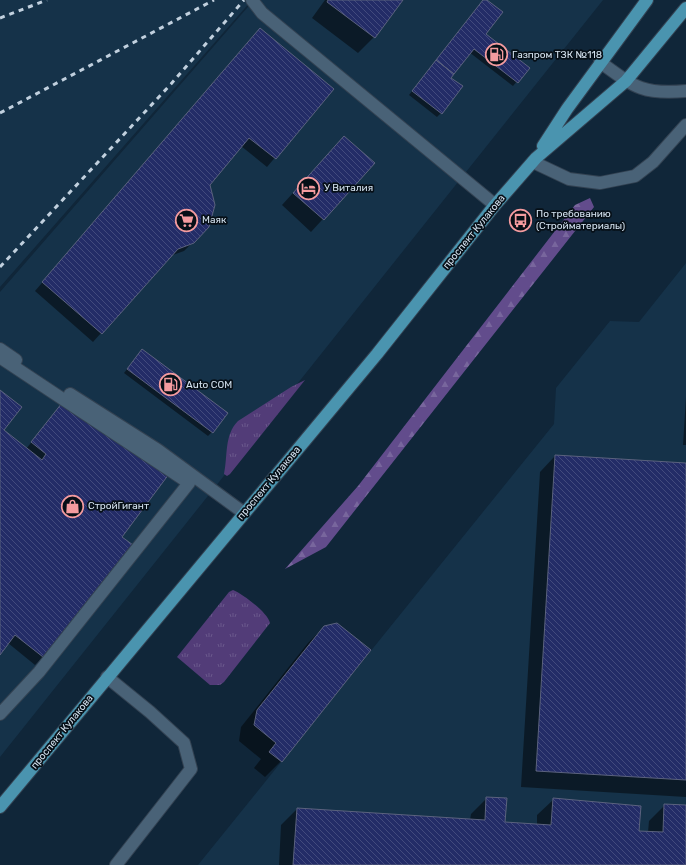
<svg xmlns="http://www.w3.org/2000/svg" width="686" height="865" font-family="Rubik,sans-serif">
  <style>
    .built { fill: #153249 }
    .grass { fill: url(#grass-tufts) }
    .forest { fill: url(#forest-firs) }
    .shadow { fill: #0007 }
    .building { fill: url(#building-back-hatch); stroke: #5b627e }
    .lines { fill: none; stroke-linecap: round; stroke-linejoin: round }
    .minor-casing { stroke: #334252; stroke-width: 14 }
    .major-casing { stroke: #334252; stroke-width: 14 }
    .minor { stroke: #496277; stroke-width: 12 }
    .major { stroke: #4a94af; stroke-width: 12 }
    .rail { stroke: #c1d0de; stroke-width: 3; stroke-dasharray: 5 5; stroke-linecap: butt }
    .labels { text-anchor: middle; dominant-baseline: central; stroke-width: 3.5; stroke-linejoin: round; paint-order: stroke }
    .poi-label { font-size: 10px; fill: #d6e4f1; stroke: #060f17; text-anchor: start }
    .street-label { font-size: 10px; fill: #d6e4f1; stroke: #060f17 }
  </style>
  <defs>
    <pattern id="grass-tufts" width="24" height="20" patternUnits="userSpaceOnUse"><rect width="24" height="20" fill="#523c78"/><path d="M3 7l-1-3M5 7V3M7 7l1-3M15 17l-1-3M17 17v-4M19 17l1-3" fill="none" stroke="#6a588c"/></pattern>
    <pattern id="forest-firs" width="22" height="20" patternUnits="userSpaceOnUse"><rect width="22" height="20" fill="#624c8c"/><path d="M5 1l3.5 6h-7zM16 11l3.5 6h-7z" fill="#78669d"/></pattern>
    <pattern id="building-back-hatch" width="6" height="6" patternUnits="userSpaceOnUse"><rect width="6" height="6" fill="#232c67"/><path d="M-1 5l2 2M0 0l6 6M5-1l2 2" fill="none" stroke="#424a7d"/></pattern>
  </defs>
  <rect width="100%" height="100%" fill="#102639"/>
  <path class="built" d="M 0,0 L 252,0 L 0,287 Z
    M 254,0 L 603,0 L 0,757 L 0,292 Z
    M 686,263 L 686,865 L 198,865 L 554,424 L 556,388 L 610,321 L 639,322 Z"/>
  <path class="grass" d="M 305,380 L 230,474 L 227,476 L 224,474 C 228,456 224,435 238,421 L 291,387 Z
    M 233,590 C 243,594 268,613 270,623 L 224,682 L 220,685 L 210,685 L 177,657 L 229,592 Z"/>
  <path class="forest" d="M 590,198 L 594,207 L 326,547 L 285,569 L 358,486 L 575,205 Z"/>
  <path class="shadow" d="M 325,0 L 402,0 L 374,37 L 358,53 L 312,18 Z
    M 484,0 L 485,0 L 485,34 L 528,68 L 513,86 L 469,52 L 450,78 L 441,113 L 437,117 L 409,95 Z
    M 252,38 L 333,89 L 267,167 L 241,146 L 208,184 L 193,242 L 184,251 L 170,256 L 93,342 L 35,291 Z
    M 344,137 L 374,163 L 311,232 L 282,205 Z
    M 139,354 L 212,432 L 208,436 L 124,373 Z
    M 0,392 L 2,430 L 26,449 L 62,404 L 120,537 L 43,657 L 35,665 L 8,643 L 0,653 Z
    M 686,397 L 686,445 L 683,445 Z
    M 555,456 L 686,464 L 686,797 L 521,787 L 540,472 Z
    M 324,627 L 281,761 L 265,777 L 254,768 L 261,759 L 239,741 L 241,727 L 308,643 Z
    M 487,798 L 504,823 L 537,825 L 537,815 L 553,800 L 638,832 L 648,832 L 649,821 L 665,805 L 686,806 L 686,865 L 279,865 L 281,825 L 297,809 L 470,820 L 471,814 Z"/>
  <path class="building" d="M 328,0 L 403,0 L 375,38 L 327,2 Z
    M 483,0 L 487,0 L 503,12 L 486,34 L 530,68 L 518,83 L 474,49 L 454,74 L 436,60 Z
    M 260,28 L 334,89 L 276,159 L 249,138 L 210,185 L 215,205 L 209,227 L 194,243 L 178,249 L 102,334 L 42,282 Z
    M 436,60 L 454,74 L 451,78 L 463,86 L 442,114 L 412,91 Z
    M 344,136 L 375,163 L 324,220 L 293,193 Z
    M 142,349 L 228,413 L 213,433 L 127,369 Z
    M 0,390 L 22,407 L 4,430 L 42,460 L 46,454 L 31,442 L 62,403 L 169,474 L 122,537 L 133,545 L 43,657 L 15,635 L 0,655 Z
    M 555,455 L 686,463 L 686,780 L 536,771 Z
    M 337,623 L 371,650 L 282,762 L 269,752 L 276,743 L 254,725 L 257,710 L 324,626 Z
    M 486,797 L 507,798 L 505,822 L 551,825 L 553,798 L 641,806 L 639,831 L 663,832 L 664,804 L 686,805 L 686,865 L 293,865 L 297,808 L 485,820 Z"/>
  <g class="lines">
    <defs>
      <path id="minor" d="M 252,0 L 262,13 L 495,205
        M 600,62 C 634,87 643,95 686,91
        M 533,162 L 569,179 L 600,183 L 635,176 L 653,162 L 686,125
        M 0,349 L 16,360
        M 70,394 L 158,450 L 244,513
        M 107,677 L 150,712 L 184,743 L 191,769 L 116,865
        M 0,714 L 39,672 L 189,483 L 4,360"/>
      <path id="major" d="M 543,146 L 567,109 L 647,0
        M 0,807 L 377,354 L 495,205 L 536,158 L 626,81 L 686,8"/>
    </defs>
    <use href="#minor" class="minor-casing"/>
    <use href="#major" class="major-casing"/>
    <use href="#minor" class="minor"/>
    <use href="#major" class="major"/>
    <path class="rail" d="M 0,18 L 47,0
      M 0,113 L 214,0
      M 0,267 L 171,84 L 244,0"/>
  </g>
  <defs>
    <symbol id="fuel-ring" viewBox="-11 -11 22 22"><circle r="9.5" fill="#060f17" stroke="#f49b9f" stroke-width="1.5"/><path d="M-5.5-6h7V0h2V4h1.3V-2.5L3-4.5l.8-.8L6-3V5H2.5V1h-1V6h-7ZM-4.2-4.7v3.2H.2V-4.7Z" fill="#f49b9f"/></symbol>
    <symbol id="hotel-ring" viewBox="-11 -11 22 22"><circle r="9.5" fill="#060f17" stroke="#f49b9f" stroke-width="1.5"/><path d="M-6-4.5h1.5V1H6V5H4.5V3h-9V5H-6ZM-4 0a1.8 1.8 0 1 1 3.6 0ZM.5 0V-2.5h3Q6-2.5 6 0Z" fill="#f49b9f"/></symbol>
    <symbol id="supermarket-ring" viewBox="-11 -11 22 22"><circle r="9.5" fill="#060f17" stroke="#f49b9f" stroke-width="1.5"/><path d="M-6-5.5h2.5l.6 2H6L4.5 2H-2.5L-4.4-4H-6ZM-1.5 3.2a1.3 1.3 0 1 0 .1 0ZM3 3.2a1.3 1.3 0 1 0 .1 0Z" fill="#f49b9f"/></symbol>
    <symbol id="bus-ring" viewBox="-11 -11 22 22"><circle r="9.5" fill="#060f17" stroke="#f49b9f" stroke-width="1.5"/><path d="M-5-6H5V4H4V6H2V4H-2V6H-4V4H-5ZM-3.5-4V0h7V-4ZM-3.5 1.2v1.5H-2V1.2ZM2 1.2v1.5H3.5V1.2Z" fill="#f49b9f"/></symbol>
    <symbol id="shop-ring" viewBox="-11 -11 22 22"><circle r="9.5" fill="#060f17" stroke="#f49b9f" stroke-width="1.5"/><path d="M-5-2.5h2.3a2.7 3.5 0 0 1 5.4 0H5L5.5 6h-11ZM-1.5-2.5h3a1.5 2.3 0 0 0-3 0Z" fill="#f49b9f"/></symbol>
  </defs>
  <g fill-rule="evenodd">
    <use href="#fuel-ring" x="484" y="42" width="25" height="25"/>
    <use href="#hotel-ring" x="296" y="176" width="25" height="25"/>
    <use href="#supermarket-ring" x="174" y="208" width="25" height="25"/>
    <use href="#bus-ring" x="508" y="208" width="25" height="25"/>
    <use href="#fuel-ring" x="158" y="372" width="25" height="25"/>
    <use href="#shop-ring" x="60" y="494" width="25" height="25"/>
  </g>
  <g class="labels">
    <g class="poi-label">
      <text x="512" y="55">Газпром ТЗК №118</text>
      <text x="324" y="188">У Виталия</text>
      <text x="536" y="214">По требованию<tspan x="536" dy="12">(Стройматериалы)</tspan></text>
      <text x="202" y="220">Маяк</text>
      <text x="186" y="385">Auto COM</text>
      <text x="88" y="506">СтройГигант</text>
    </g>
    <g class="street-label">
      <text transform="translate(474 232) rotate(-51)">проспект Кулакова</text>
      <text transform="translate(269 483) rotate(-50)">проспект Кулакова</text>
      <text transform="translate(62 732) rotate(-51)">проспект Кулакова</text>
    </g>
  </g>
</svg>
